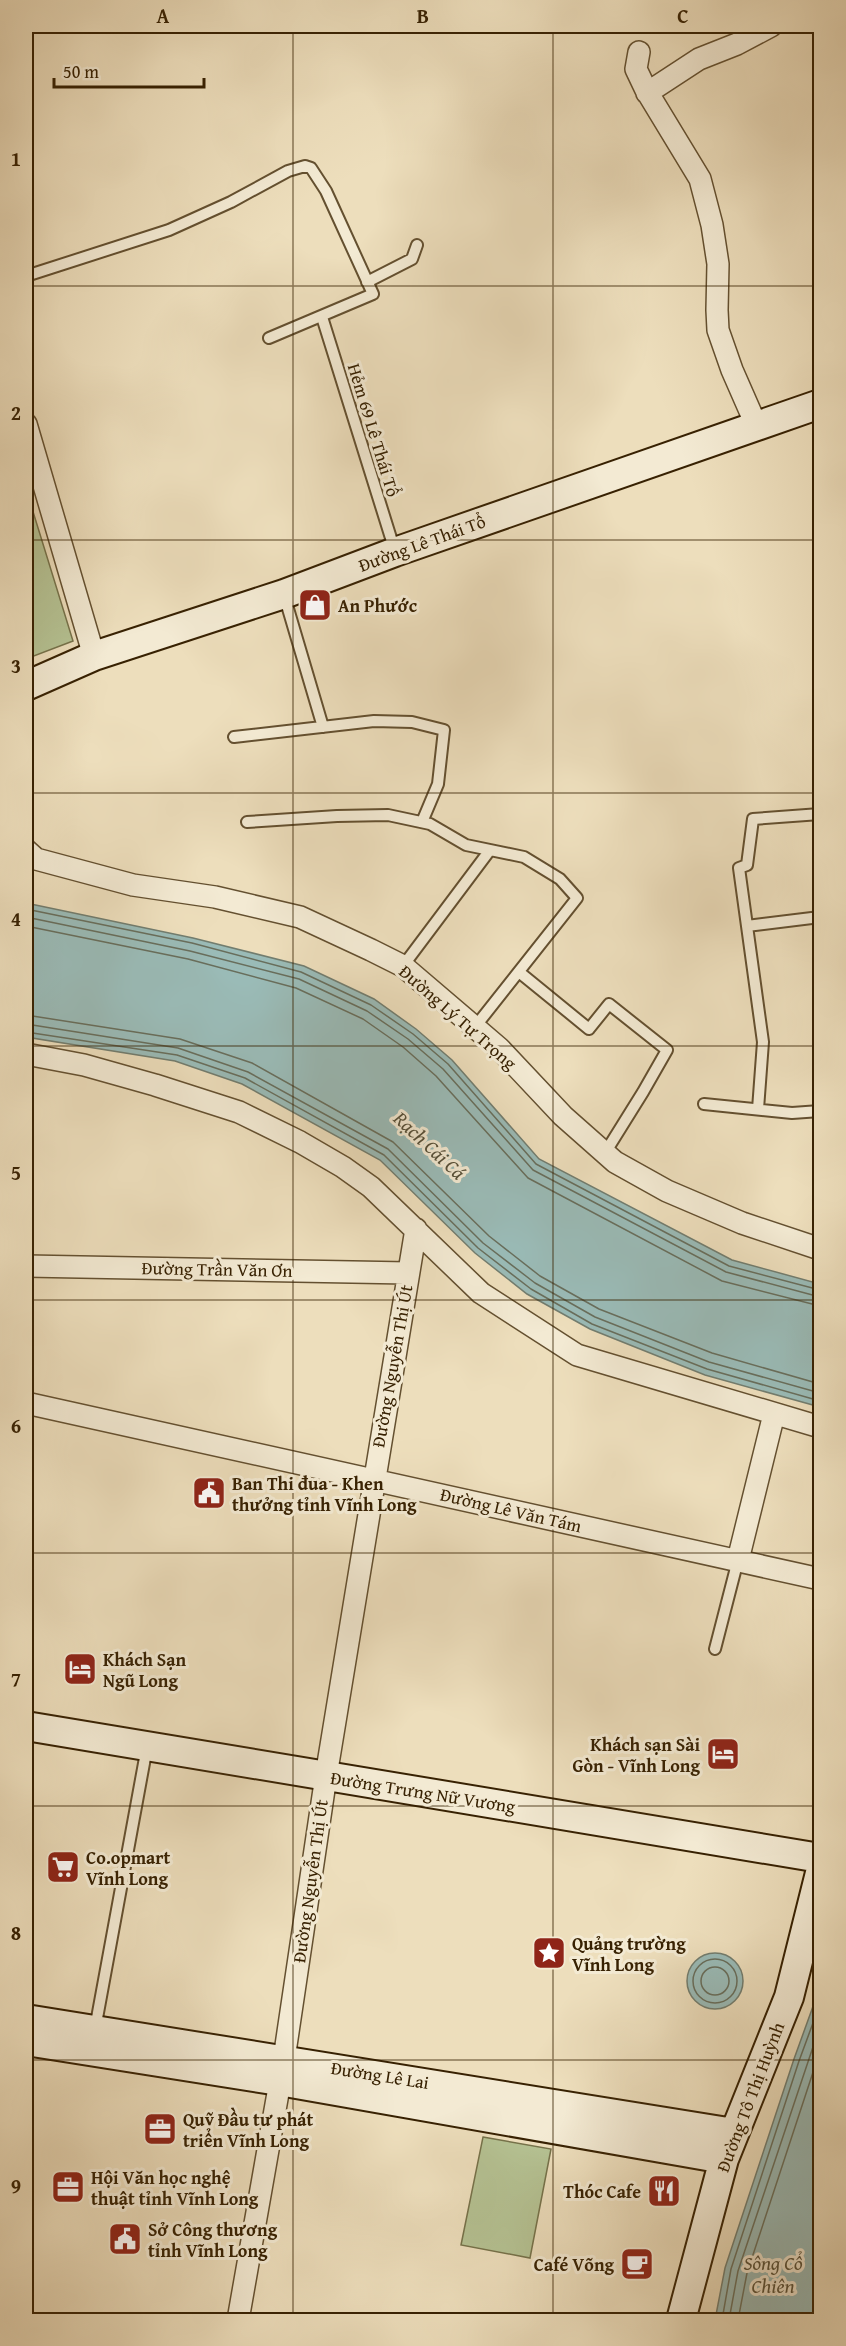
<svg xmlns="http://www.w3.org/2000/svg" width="846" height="2346" font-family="'Gentium Book Plus',serif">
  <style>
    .green { fill: #b5c293; stroke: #76724a; stroke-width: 1.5 }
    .water { fill: #9abbb7; stroke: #727d6f; stroke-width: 1.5 }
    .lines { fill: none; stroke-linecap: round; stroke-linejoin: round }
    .shore { stroke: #686e5c; stroke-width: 1.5 }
    .lane-casing { stroke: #645030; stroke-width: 14 }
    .street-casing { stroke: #645030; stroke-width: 24 }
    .secondary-casing { stroke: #372102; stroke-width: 32 }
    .lane { stroke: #f3ead3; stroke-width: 10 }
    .street { stroke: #f3ead3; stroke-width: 21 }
    .secondary { stroke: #f3ead3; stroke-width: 28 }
    .grid { fill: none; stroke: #372102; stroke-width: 1.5; stroke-opacity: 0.55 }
    .labels { text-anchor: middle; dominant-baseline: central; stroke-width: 6; stroke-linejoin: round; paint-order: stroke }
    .street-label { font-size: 18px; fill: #372102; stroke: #f3ead3 }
    .poi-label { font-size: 18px; font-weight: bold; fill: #372102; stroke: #f3ead3; text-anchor: start }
    .water-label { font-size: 20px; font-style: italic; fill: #554f38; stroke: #f3ead3 }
    .neatline { fill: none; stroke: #372102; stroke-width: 2 }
    .grid-label { font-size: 20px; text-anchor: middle; font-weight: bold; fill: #372102 }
  </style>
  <rect width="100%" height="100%" fill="#eddebc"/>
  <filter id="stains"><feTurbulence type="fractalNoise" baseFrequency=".00333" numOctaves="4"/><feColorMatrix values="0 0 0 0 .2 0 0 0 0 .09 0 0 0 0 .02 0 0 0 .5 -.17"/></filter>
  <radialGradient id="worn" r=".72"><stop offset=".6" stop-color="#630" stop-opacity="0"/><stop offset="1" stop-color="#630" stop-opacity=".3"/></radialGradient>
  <path class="green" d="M 26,489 L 73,641 L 26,659 Z
    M 483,2137 L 551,2149 L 530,2258 L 461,2245 Z"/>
  <path class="water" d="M 26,903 L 193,938 L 304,966 L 374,999 L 416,1029 L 452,1060 L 539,1159 L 732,1260 L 820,1284 L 820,1407 L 705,1375 L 590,1329 L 527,1294 L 475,1253 L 380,1160 L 242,1084 L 175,1061 L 26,1037 Z
    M687 1981a28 28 0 1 1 56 0a28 28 0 1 1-56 0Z
    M 820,1987 L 820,2320 L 715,2320 L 725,2268 L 794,2059 Z"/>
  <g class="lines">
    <path class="shore" d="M 26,909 L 192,943 L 301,972 L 371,1005 L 413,1034 L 448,1064 L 536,1164 L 729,1266 L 820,1290
      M 26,917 L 190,951 L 299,979 L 367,1011 L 408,1039 L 443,1069 L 533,1170 L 726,1272 L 820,1297
      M 26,926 L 188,959 L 296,988 L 363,1019 L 403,1047 L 436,1076 L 528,1178 L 722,1281 L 820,1306
      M 26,1015 L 180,1039 L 252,1063 L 393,1142 L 489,1236 L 540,1276 L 599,1309 L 712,1353 L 820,1384
      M 26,1024 L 178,1048 L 248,1072 L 388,1149 L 483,1243 L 535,1283 L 595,1317 L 709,1362 L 820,1393
      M 26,1032 L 177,1055 L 245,1078 L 384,1155 L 478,1248 L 531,1289 L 592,1324 L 707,1369 L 820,1401
      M693 1981a22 22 0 1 1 44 0a22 22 0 1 1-44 0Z
      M701 1981a14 14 0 1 1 28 0a14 14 0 1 1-28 0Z
      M 722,2320 L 731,2269 L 799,2061 L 820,2004
      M 729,2320 L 738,2271 L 820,2026
      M 738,2320 L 747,2273 L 820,2051"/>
    <defs>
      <path id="lane" d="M 26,276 L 169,230 L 231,202 L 288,171 L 305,166 L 311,168 L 326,191 L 373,294 L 269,338
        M 367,282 L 412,259 L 417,245
        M 322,317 L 395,551
        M 284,595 L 323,727
        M 234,737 L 374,721 L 412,722 L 444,730 L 438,784 L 422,822
        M 247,822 L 337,816 L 388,815 L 430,824 L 466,845 L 524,857 L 560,879 L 577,898 L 475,1027
        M 747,926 L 820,917
        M 403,966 L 490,850
        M 519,972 L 589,1029 L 609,1004 L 667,1050 L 643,1092 L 605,1153
        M 704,1104 L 792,1113 L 820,1111
        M 758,1109 L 763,1042 L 739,868 L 747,865 L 753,819 L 820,814
        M 715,1649 L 738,1560
        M 95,2029 L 147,1747"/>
      <path id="street" d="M 639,52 L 636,69 L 646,90 L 700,179 L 712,225 L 718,264 L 717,310 L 718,330 L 732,370 L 757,427
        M 647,93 L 699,59 L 737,44 L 771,26
        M 26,424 L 94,656
        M 26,850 L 36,859 L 133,885 L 215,897 L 300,917 L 371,950 L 403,966 L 499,1048 L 563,1116 L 615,1162 L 667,1191 L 742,1223 L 820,1249
        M 26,1054 L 84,1065 L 155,1085 L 239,1112 L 300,1142 L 343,1167 L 371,1187 L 481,1293 L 577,1355 L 820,1427
        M 26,1266 L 408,1273
        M 26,1403 L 820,1579
        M 738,1560 L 774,1414
        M 238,2320 L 284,2059 L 326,1776 L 416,1229"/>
      <path id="secondary" d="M 26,686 L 94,656 L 284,594 L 395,552 L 820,404
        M 26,1726 L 820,1858
        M 26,2019 L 734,2133
        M 26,2041 L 279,2081 L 724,2159
        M 681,2320 L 724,2159 L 789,1997 L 820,1873"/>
    </defs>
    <use href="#lane" class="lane-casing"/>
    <use href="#street" class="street-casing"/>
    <use href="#secondary" class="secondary-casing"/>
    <use href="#lane" class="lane"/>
    <use href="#street" class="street"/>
    <use href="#secondary" class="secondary"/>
  </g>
  <path class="grid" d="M 293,26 L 293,2320M 553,26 L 553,2320M 26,286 L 820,286M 26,540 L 820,540M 26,793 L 820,793M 26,1046 L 820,1046M 26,1300 L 820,1300M 26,1553 L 820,1553M 26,1806 L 820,1806M 26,2060 L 820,2060"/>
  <defs>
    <symbol id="shop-square" viewBox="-11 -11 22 22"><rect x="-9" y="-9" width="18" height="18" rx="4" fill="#8f2418" stroke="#f3ead3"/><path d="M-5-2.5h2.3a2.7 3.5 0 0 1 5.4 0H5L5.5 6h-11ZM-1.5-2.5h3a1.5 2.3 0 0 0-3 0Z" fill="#fff"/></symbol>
    <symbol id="civic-square" viewBox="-11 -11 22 22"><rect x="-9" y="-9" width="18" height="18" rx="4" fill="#8f2418" stroke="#f3ead3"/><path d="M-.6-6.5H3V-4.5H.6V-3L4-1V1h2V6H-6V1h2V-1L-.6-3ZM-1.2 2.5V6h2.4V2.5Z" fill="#fff"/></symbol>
    <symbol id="hotel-square" viewBox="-11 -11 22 22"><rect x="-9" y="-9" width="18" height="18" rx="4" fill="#8f2418" stroke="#f3ead3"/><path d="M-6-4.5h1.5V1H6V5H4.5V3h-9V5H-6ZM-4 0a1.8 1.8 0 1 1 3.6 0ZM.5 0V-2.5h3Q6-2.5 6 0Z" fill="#fff"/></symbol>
    <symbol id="supermarket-square" viewBox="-11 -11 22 22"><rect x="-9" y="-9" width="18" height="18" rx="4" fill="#8f2418" stroke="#f3ead3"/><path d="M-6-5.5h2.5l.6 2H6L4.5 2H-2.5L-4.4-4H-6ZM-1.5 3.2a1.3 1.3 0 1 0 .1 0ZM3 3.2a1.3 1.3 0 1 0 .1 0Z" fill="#fff"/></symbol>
    <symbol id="sight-square" viewBox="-11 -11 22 22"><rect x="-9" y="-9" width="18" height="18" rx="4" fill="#8f2418" stroke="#f3ead3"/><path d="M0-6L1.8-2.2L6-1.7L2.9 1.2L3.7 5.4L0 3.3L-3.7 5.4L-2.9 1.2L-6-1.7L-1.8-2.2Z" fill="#fff"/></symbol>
    <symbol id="office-square" viewBox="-11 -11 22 22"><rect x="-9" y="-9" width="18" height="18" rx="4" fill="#8f2418" stroke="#f3ead3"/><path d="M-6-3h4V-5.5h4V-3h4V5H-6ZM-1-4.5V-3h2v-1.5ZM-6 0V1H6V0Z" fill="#fff"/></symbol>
    <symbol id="restaurant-square" viewBox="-11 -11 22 22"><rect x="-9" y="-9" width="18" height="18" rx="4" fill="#8f2418" stroke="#f3ead3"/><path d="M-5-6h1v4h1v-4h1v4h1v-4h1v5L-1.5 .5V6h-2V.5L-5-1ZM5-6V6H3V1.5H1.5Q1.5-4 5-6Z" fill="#fff"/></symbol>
    <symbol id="cafe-square" viewBox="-11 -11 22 22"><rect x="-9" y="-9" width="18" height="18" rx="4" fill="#8f2418" stroke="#f3ead3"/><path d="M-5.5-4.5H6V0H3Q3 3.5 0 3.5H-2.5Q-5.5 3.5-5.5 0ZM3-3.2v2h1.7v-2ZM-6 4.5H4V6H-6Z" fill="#fff"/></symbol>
  </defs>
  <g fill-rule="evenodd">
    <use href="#shop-square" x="296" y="586" width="38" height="38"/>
    <use href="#civic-square" x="190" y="1474" width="38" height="38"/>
    <use href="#hotel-square" x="61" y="1650" width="38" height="38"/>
    <use href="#hotel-square" x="704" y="1735" width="38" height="38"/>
    <use href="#supermarket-square" x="44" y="1848" width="38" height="38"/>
    <use href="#sight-square" x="530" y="1934" width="38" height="38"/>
    <use href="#office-square" x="141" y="2110" width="38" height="38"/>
    <use href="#office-square" x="49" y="2168" width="38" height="38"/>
    <use href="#restaurant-square" x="645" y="2172" width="38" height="38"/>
    <use href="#civic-square" x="106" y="2220" width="38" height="38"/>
    <use href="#cafe-square" x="618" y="2245" width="38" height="38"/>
  </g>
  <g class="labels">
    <g class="street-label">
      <text transform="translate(374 430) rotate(73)">Hẻm 69 Lê Thái Tổ</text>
      <text transform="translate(422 543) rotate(-20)">Đường Lê Thái Tổ</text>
      <text transform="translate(458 1017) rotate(41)">Đường Lý Tự Trọng</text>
      <text transform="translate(217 1269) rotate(1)">Đường Trần Văn Ơn</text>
      <text transform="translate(392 1366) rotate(-80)">Đường Nguyễn Thị Út</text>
      <text transform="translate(511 1510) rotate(13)">Đường Lê Văn Tám</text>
      <text transform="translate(423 1792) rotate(9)">Đường Trưng Nữ Vương</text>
      <text transform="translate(310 1881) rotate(-82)">Đường Nguyễn Thị Út</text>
      <text transform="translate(380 2075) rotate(9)">Đường Lê Lai</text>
      <text transform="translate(750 2097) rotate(-69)">Đường Tô Thị Huỳnh</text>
    </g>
    <g class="poi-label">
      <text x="338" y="605">An Phước</text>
      <text x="232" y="1483">Ban Thi đua - Khen<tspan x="232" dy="21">thưởng tỉnh Vĩnh Long</tspan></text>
      <text x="103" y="1659">Khách Sạn<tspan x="103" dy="21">Ngũ Long</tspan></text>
      <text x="700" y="1744" text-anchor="end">Khách sạn Sài<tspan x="700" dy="21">Gòn - Vĩnh Long</tspan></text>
      <text x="86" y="1857">Co.opmart<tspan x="86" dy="21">Vĩnh Long</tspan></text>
      <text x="572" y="1943">Quảng trường<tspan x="572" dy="21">Vĩnh Long</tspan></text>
      <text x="183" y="2119">Quỹ Đầu tư phát<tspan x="183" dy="21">triển Vĩnh Long</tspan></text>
      <text x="91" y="2177">Hội Văn học nghệ<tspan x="91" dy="21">thuật tỉnh Vĩnh Long</tspan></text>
      <text x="641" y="2191" text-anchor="end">Thóc Cafe</text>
      <text x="148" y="2229">Sở Công thương<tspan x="148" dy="21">tỉnh Vĩnh Long</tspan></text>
      <text x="614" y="2264" text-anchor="end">Café Võng</text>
    </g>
    <g class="water-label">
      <text transform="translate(430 1145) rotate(43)">Rạch Cái Cá</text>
      <text x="773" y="2262">Sông Cổ<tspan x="773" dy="23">Chiên</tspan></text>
    </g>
  </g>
  <rect width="846" height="2346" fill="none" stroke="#eddebc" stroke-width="66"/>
  <path d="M54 78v9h150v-9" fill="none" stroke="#372102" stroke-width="3"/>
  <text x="63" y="78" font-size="18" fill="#372102" stroke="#f3ead3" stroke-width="4.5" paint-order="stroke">50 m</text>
  <rect x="33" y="33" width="780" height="2280" class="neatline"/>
  <g class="grid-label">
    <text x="163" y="23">A</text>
    <text x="423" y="23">B</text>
    <text x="683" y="23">C</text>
    <text x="16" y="166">1</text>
    <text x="16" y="420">2</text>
    <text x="16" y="673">3</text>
    <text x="16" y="926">4</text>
    <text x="16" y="1180">5</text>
    <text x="16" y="1433">6</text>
    <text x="16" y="1686">7</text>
    <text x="16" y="1940">8</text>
    <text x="16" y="2193">9</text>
  </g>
  <rect width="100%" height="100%" filter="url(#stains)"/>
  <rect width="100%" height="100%" fill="url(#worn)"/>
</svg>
